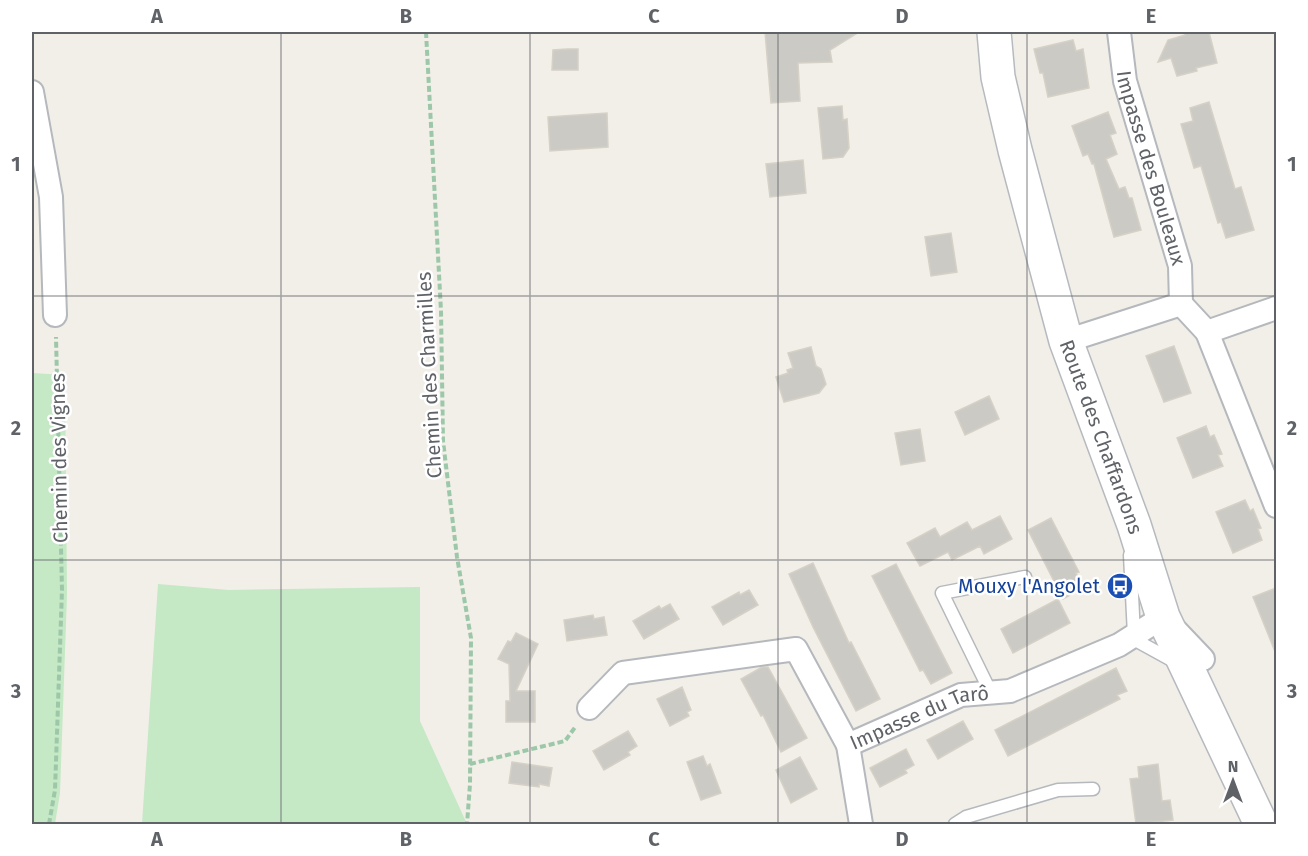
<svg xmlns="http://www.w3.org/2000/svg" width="1308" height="856" font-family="'Fira Sans',sans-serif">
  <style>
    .green { fill: #c5e8c5 }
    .building { fill: #cccac5; stroke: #d6d1c6; stroke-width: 1.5 }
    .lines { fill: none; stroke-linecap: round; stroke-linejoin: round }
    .service-casing { stroke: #b5b8bc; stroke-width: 15 }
    .minor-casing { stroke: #b5b8bc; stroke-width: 26 }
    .secondary-casing { stroke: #b6babf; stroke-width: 36 }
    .path { stroke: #9cc7a9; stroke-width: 4; stroke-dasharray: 6 3; stroke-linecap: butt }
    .service { stroke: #fff; stroke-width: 12 }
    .minor { stroke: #fff; stroke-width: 22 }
    .secondary { stroke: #fff; stroke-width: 33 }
    .grid { fill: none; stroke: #5f6368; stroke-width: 1.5; stroke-opacity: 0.55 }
    .labels { text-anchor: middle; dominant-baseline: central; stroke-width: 5; stroke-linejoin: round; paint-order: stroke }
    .street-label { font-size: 20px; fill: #5f6368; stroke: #fff }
    .transit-label { font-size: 20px; fill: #164399; stroke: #fff; text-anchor: end }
    .neatline { fill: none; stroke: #5f6368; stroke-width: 2 }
    .grid-label { font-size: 20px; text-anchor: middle; font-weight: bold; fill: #5f6368 }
  </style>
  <rect width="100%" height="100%" fill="#f1efe8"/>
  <path class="green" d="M 32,373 L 65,375 L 67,594 L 60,793 L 55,824 L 32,824 Z
    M 158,584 L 229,590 L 420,587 L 420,721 L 467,824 L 142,824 Z"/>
  <path class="building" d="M 765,32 L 859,32 L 830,50 L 832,62 L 798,63 L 800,101 L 771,103 Z
    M 1184,32 L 1209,32 L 1217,63 L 1196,68 L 1197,71 L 1177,76 L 1171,58 L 1158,62 L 1168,40 L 1185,35 Z
    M 1073,40 L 1076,51 L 1083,49 L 1089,88 L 1048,97 L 1043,73 L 1040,73 L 1034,49 Z
    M 567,49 L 578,49 L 578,70 L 552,70 L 553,50 Z
    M 1209,102 L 1235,189 L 1241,187 L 1254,230 L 1226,238 L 1221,222 L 1218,223 L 1201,166 L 1194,168 L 1181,124 L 1193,121 L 1190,108 Z
    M 842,106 L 843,120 L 847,119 L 849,148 L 843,157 L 823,159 L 818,108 Z
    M 1108,112 L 1116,133 L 1110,135 L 1117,154 L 1106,159 L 1119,189 L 1125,187 L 1129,198 L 1132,198 L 1141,230 L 1114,237 L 1094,164 L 1092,164 L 1088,154 L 1083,156 L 1072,126 Z
    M 607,113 L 608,147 L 550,151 L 548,117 Z
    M 803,160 L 806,193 L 770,197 L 766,164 Z
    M 951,233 L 957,272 L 931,276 L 925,237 Z
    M 1174,346 L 1191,393 L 1164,402 L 1146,356 Z
    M 811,347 L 816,366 L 821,369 L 826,384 L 819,393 L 784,402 L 776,377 L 788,373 L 787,370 L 793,368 L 788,353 Z
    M 989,396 L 999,419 L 965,435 L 955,412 Z
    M 1206,426 L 1210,437 L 1214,435 L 1222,454 L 1218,455 L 1223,466 L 1193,478 L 1177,438 Z
    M 920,429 L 925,461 L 901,465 L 895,433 Z
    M 1245,500 L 1250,511 L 1253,509 L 1261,528 L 1258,529 L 1262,540 L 1233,553 L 1216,512 Z
    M 1000,516 L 1012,539 L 984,554 L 980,546 L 952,560 L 948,552 L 920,566 L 907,543 L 935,528 L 940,537 L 967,522 L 972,530 Z
    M 1051,518 L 1079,572 L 1076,573 L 1083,588 L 1063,599 L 1028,530 Z
    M 813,563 L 849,643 L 851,642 L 880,699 L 856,711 L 813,627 L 789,574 Z
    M 896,564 L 952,673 L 931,684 L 923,670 L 920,671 L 872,576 Z
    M 1276,588 L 1276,654 L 1253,597 Z
    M 749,590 L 758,605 L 723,625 L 712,607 L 739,592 L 740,595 Z
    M 1058,599 L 1070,623 L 1013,653 L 1001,629 Z
    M 670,604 L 679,619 L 644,639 L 633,621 L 659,606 L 661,609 Z
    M 593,615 L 594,619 L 604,617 L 607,635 L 567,641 L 564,620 Z
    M 516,633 L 538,644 L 516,691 L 535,691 L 535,722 L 506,722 L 506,701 L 510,701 L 509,664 L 498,659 L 508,641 L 511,642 Z
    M 762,667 L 768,667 L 807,738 L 781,752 L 763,715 L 761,716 L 741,679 Z
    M 1116,668 L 1127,691 L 1117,695 L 1120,699 L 1008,756 L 995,730 Z
    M 682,687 L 691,710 L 687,712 L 689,716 L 670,726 L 657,699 Z
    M 963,721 L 973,739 L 938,759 L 927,740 Z
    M 628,731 L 637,746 L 628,752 L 630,755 L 604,770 L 593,751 Z
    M 906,749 L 914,765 L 905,770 L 907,773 L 880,787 L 870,768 Z
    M 703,756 L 707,766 L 710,764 L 721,793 L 701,800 L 687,762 Z
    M 800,757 L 817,789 L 791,803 L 776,770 Z
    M 512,762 L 552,768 L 549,786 L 539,784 L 539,787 L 509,783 Z
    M 1158,764 L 1162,801 L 1170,800 L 1173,820 L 1136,824 L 1130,779 L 1139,778 L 1138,767 Z"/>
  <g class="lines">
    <defs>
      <path id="service" d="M 1130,555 L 1134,635 L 1137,641 L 1177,663
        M 991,693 L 942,593 L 1025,577
        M 955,824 L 966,817 L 1058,790 L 1093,789"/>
      <g id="minor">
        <path id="s1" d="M 1119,32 L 1125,81 L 1180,266 L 1181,304"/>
        <path d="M 32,92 L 51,197 L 55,315"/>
        <path d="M 1207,332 L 1276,506"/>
        <path d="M 1066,341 L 1181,304 L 1207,332 L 1276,308"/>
        <path id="s2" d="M 589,708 L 623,673 L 796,649 L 848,745 L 961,695 L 1010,691 L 1119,645 L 1163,617 L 1203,659"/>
        <path d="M 848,745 L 861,824"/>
      </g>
      <g id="secondary">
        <path id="s3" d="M 994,32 L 998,77 L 1015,150 L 1066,341 L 1134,525 L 1163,617 L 1261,824"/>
      </g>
    </defs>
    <use href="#service" class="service-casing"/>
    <use href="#minor" class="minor-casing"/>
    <use href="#secondary" class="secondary-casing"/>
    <path class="path" d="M 426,32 L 441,311 L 443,441 L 457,557 L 471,638 L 470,784 L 467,824
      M 470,764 L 565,741 L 576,726
      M 49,824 L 55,790 L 62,590 L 56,337"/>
    <use href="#service" class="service"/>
    <use href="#minor" class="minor"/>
    <use href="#secondary" class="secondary"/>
  </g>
  <path class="grid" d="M 281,32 L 281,824M 530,32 L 530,824M 778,32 L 778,824M 1027,32 L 1027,824M 32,296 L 1276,296M 32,560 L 1276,560"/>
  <defs>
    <symbol id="bus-disc" viewBox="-11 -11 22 22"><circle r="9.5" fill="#1a4fb4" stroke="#fff"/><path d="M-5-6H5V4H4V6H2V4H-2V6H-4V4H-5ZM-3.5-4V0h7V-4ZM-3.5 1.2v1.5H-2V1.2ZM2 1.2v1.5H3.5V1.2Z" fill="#fff"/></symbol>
  </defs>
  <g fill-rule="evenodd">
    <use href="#bus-disc" x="1105" y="571" width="30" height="30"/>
  </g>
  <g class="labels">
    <g class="street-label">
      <text stroke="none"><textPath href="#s1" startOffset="140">Impasse des Bouleaux</textPath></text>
      <text transform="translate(429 375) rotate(-93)">Chemin des Charmilles</text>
      <text stroke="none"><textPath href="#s3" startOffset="420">Route des Chaffardons</textPath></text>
      <text transform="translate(59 458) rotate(-91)">Chemin des Vignes</text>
      <text stroke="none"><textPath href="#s2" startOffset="410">Impasse du Tarô</textPath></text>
    </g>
    <g class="transit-label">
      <text x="1100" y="586">Mouxy l'Angolet</text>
    </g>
  </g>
  <rect width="1308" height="856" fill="none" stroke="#ffffff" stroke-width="66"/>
  <g transform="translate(1233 781)" stroke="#ffffff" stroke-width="4.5" paint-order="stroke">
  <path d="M0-4.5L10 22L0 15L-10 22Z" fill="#5f6368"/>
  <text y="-9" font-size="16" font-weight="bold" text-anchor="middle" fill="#5f6368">N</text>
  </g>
  <rect x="33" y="33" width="1242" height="790" class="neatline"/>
  <g class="grid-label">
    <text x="157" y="23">A</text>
    <text x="406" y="23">B</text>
    <text x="654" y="23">C</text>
    <text x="902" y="23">D</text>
    <text x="1151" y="23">E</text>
    <text x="16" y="171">1</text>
    <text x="1292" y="171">1</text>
    <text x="16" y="435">2</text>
    <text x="1292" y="435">2</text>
    <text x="16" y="698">3</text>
    <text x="1292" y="698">3</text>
    <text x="157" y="846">A</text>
    <text x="406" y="846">B</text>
    <text x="654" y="846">C</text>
    <text x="902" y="846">D</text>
    <text x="1151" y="846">E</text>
  </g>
</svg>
